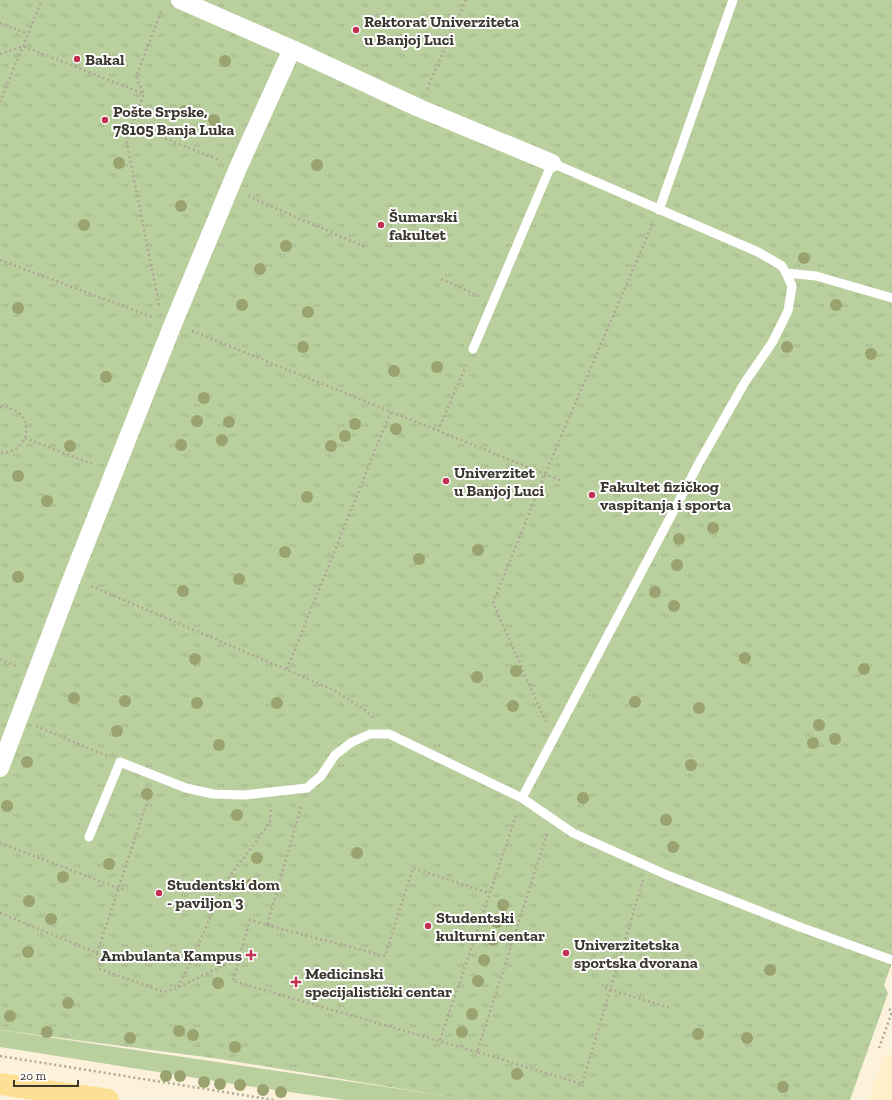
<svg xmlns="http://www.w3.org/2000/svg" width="892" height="1100" font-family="'Zilla Slab',serif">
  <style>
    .green { fill: #bacf9e }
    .park { fill: url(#park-tufts) }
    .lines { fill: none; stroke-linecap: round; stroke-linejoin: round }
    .path { stroke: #afa796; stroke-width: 2.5; stroke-dasharray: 2 3; stroke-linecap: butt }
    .lane { stroke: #fff; stroke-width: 9 }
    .street { stroke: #fff; stroke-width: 18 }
    .secondary { stroke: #fff0ca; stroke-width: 22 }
    .primary { stroke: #fee095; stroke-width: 22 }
    .tree { fill: #9aa36f }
    .poi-dot { fill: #c03051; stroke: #fff; stroke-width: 1.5 }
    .labels { text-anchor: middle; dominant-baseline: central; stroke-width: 4; stroke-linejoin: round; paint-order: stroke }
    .poi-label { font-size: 16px; font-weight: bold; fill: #3b372e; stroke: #fff; text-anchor: start }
  </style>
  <defs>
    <pattern id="park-tufts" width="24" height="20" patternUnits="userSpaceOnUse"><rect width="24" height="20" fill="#bacf9e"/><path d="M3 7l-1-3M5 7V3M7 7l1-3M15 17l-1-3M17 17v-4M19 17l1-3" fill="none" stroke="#a1b288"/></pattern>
  </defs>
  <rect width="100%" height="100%" fill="#fcf2dc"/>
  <path class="green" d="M 0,1030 L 394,1088 L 470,1100 L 345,1100 L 240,1085 L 0,1047 Z"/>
  <path class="park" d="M 0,0 L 892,0 L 892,963 L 884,985 L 888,993 L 887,996 L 850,1100 L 469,1100 L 220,1059 L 0,1030 Z"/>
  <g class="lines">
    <path class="path" d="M 0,23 L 28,34
      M 0,54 L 23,46 L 144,94
      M 427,89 L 466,0
      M 0,102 L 42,0
      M 132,125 L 144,94 L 136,77 L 162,9
      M 248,196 L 365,247
      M 0,260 L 155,318
      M 441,279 L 479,296
      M 159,305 L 126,139 L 132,125 L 221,161
      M 192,331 L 562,481
      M 0,407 C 36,407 34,453 0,453
      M 438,431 L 467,363
      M 25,438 L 95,465
      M 91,586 L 334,690 L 366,711 L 373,718
      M 0,659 L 18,667
      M 287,669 L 391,411
      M 546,722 L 493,603 L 545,474 L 653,223
      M 36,726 L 107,756
      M 547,834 L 477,1052 L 582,1084 L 643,880
      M 0,843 L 118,888 L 127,890
      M 0,913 L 97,953 L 100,969 L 164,992 L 177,988 L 239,958 L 250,920 L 267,925 L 302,804
      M 267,925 L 385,956 L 413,868 L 489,893
      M 97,953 L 151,790
      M 239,959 L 233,981 L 477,1052
      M 178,987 L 193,957 L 226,881 L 252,847 L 270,822 L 271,808
      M 605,988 L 671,1008
      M 889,1009 L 892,1011
      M 440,1040 L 517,813
      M 879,1048 L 892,1012
      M 0,1056 L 274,1100"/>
    <path class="lane" d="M 659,210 L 733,0
      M 786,273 L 816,276 L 892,298
      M 473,349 L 552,163 L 758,252 L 782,266 L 786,273 L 792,286 L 788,311 L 772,343 L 745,382 L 700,461 L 522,798
      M 89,837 L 120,762 L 186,788 L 213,794 L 244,795 L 307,788 L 321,776 L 335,755 L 352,742 L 370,734 L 389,734 L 522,798 L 573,833 L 667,875 L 800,927 L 892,960"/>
    <path class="street" d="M 292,49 L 419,108 L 552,163
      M 0,768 L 72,578 L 173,324 L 238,168 L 292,49 L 180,0"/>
    <path class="secondary" d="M 880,1100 L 892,1065"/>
    <path class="primary" d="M 0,1084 L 108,1100"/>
  </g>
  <g class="tree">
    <circle cx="225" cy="61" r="6"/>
    <circle cx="185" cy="111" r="6"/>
    <circle cx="214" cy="120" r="6"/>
    <circle cx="119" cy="163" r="6"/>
    <circle cx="317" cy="165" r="6"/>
    <circle cx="181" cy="206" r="6"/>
    <circle cx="84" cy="225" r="6"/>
    <circle cx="286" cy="246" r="6"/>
    <circle cx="804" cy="258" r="6"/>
    <circle cx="260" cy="269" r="6"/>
    <circle cx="242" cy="305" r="6"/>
    <circle cx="836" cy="305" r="6"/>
    <circle cx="18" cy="308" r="6"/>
    <circle cx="308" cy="312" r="6"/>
    <circle cx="303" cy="347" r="6"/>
    <circle cx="787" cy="347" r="6"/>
    <circle cx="871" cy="354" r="6"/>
    <circle cx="437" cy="367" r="6"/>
    <circle cx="394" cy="371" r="6"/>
    <circle cx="106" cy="377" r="6"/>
    <circle cx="204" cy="398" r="6"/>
    <circle cx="197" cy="421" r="6"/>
    <circle cx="229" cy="422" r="6"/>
    <circle cx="355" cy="424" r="6"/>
    <circle cx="396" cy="429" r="6"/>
    <circle cx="345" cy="436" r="6"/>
    <circle cx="222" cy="440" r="6"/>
    <circle cx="181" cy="445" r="6"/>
    <circle cx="70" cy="446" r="6"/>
    <circle cx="331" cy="446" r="6"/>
    <circle cx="18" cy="476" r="6"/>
    <circle cx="307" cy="497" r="6"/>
    <circle cx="47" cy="501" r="6"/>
    <circle cx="713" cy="528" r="6"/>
    <circle cx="679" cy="539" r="6"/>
    <circle cx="478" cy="550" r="6"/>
    <circle cx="285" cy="552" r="6"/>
    <circle cx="419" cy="559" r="6"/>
    <circle cx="677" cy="565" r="6"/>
    <circle cx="18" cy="577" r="6"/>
    <circle cx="239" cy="579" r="6"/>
    <circle cx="183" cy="591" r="6"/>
    <circle cx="655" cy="592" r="6"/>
    <circle cx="674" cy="606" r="6"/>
    <circle cx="745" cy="658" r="6"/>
    <circle cx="195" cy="659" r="6"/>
    <circle cx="864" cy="669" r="6"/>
    <circle cx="516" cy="671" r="6"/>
    <circle cx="477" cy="677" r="6"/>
    <circle cx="74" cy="698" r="6"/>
    <circle cx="125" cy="701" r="6"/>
    <circle cx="635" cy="702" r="6"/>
    <circle cx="197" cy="703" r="6"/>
    <circle cx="277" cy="703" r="6"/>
    <circle cx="513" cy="706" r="6"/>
    <circle cx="699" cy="708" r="6"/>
    <circle cx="819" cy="725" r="6"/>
    <circle cx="117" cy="731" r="6"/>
    <circle cx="835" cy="739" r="6"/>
    <circle cx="813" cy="743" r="6"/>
    <circle cx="219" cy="745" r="6"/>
    <circle cx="27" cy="762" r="6"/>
    <circle cx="691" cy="765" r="6"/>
    <circle cx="147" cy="794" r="6"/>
    <circle cx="583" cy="798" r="6"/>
    <circle cx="7" cy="806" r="6"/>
    <circle cx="237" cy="815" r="6"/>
    <circle cx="666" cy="820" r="6"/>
    <circle cx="673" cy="847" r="6"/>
    <circle cx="357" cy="853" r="6"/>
    <circle cx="257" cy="858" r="6"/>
    <circle cx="109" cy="864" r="6"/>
    <circle cx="63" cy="877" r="6"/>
    <circle cx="252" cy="884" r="6"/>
    <circle cx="29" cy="901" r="6"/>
    <circle cx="503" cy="905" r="6"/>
    <circle cx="51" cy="919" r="6"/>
    <circle cx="497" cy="922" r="6"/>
    <circle cx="493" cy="940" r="6"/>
    <circle cx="28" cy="952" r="6"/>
    <circle cx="484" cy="960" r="6"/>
    <circle cx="770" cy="970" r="6"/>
    <circle cx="478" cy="981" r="6"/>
    <circle cx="218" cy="983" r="6"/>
    <circle cx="68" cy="1003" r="6"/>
    <circle cx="472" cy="1014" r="6"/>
    <circle cx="10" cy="1016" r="6"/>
    <circle cx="179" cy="1031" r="6"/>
    <circle cx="47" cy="1032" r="6"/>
    <circle cx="462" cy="1032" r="6"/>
    <circle cx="698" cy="1034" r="6"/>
    <circle cx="193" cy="1035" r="6"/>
    <circle cx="130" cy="1038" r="6"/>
    <circle cx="747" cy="1038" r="6"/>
    <circle cx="235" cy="1047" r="6"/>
    <circle cx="517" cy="1074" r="6"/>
    <circle cx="166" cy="1076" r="6"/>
    <circle cx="180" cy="1076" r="6"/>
    <circle cx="204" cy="1082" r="6"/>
    <circle cx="220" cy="1084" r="6"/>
    <circle cx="240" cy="1085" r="6"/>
    <circle cx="783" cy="1087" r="6"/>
    <circle cx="263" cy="1090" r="6"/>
    <circle cx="281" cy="1092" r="6"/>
  </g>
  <g class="poi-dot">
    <circle cx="356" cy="30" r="4"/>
    <circle cx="77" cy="59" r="4"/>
    <circle cx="105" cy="120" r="4"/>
    <circle cx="381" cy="225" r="4"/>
    <circle cx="446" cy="481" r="4"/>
    <circle cx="592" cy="495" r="4"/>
    <circle cx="159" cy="893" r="4"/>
    <circle cx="428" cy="926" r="4"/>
    <circle cx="566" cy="953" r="4"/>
    <path d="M249 949h4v4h4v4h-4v4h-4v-4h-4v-4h4z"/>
    <path d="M294 976h4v4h4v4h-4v4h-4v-4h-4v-4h4z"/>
  </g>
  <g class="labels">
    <g class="poi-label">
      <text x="364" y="21">Rektorat Univerziteta<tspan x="364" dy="18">u Banjoj Luci</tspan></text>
      <text x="85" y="59">Bakal</text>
      <text x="113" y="111">Pošte Srpske,<tspan x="113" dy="18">78105 Banja Luka</tspan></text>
      <text x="389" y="216">Šumarski<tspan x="389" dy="18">fakultet</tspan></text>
      <text x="454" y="472">Univerzitet<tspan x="454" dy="18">u Banjoj Luci</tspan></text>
      <text x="600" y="486">Fakultet fizičkog<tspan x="600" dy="18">vaspitanja i sporta</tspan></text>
      <text x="167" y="884">Studentski dom<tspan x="167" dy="18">- paviljon 3</tspan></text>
      <text x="436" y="917">Studentski<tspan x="436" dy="18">kulturni centar</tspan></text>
      <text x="574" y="944">Univerzitetska<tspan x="574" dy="18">sportska dvorana</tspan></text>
      <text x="242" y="955" text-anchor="end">Ambulanta Kampus</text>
      <text x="305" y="973">Medicinski<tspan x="305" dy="18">specijalistički centar</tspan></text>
    </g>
  </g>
  <path d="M14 1080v6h64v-6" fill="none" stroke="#3b372e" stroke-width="2"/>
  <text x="20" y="1080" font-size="12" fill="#3b372e" stroke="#ffffff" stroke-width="3" paint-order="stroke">20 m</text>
</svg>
